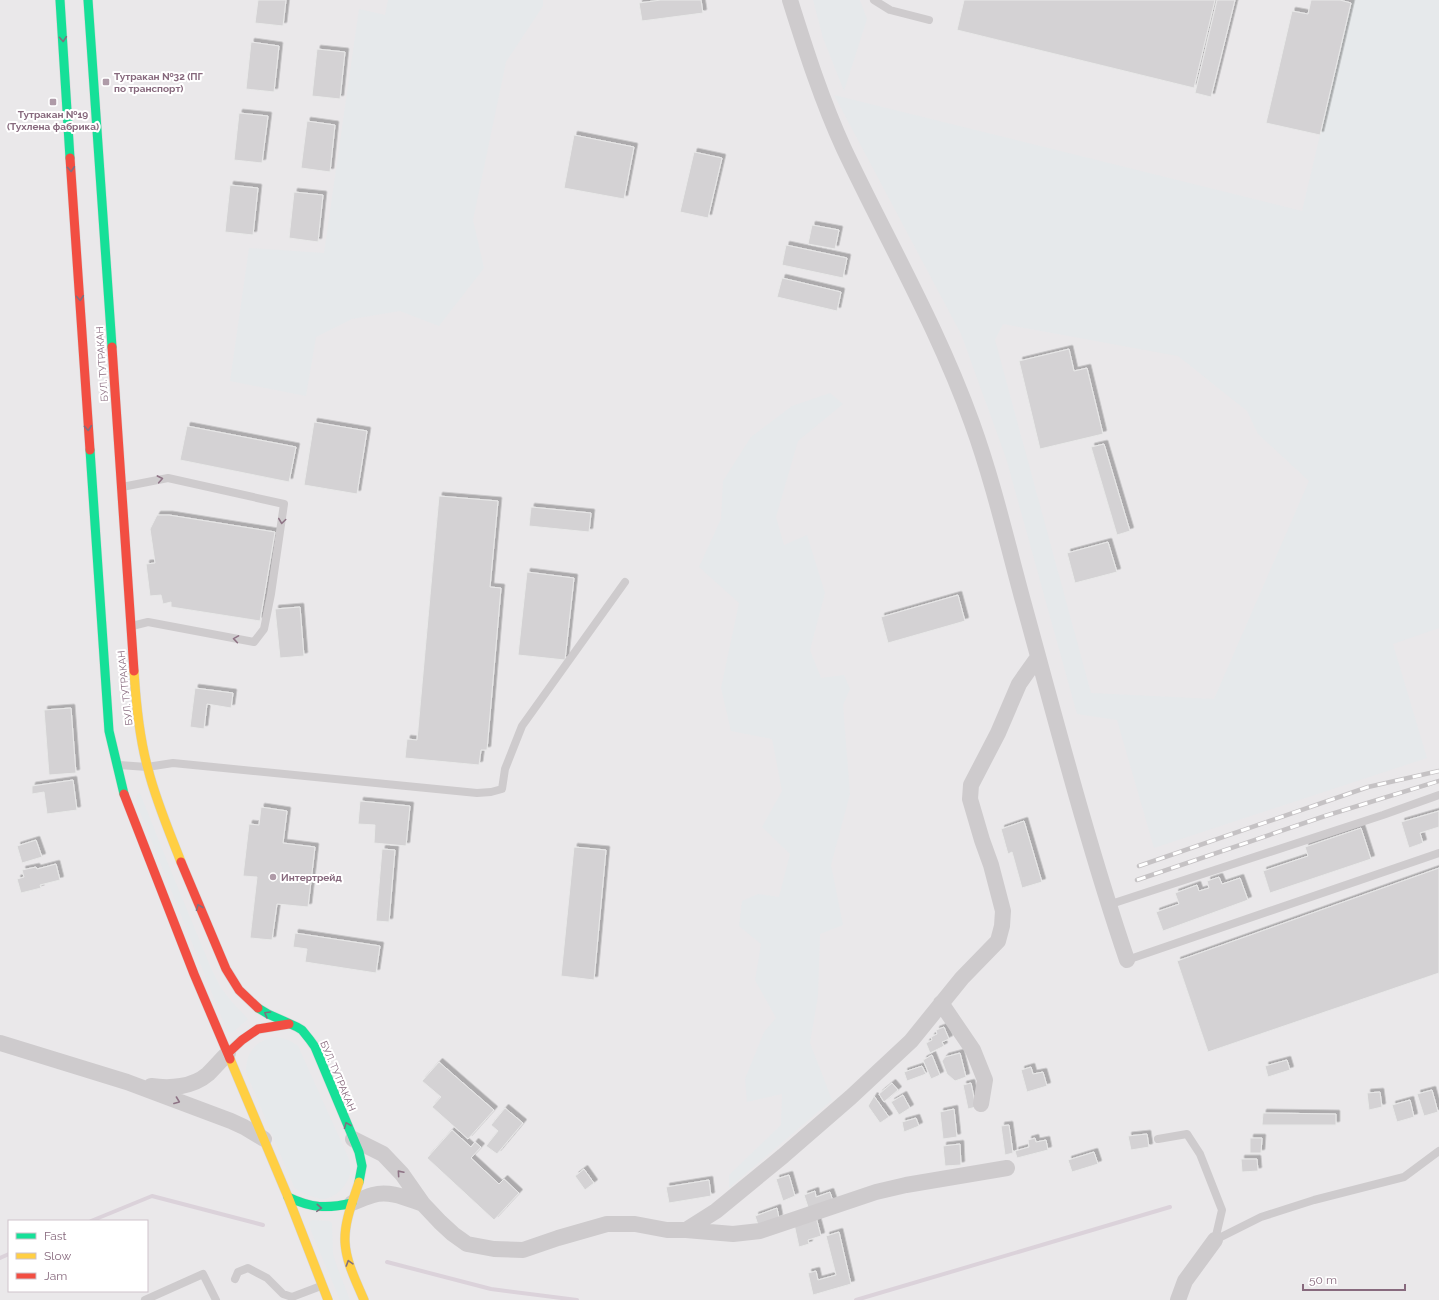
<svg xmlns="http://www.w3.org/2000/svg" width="1439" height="1300" font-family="Raleway,sans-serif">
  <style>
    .built { fill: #eae8ea; fill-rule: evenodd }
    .green { fill: #e6e9eb; fill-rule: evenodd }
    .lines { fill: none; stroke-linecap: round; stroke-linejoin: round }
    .stream { stroke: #dbd2da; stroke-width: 4 }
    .building { fill: #d4d2d4; stroke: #e8e8e8; filter: url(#shadow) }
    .fast-casing { stroke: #d6d4d5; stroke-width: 10 }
    .slow-casing { stroke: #d6d4d5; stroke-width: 10 }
    .jam-casing { stroke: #d6d4d5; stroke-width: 10 }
    .lane { stroke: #cecbcd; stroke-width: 8 }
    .street { stroke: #cecbcd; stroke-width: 16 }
    .fast { stroke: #16e098; stroke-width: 9 }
    .slow { stroke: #ffcf43; stroke-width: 9 }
    .jam { stroke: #f24e42; stroke-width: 9 }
    .rail-casing { stroke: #c5c2c4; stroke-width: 4.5 }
    .rail { stroke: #fff; stroke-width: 3; stroke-dasharray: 9; stroke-linecap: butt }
    .oneway { stroke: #816f7e }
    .oneway2 { stroke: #8e7385 }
    .poi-dot { fill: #af9ba8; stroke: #fff; stroke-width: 1.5 }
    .labels { text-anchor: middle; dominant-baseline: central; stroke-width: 4; stroke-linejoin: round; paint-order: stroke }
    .poi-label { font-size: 10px; font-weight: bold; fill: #87697d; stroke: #fff; text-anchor: start }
    .street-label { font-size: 10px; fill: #87697d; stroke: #fff }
  </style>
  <defs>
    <filter id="shadow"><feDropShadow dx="3.5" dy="-3.5" stdDeviation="0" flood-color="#0004"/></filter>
  </defs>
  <rect width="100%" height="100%" fill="#f8f8f8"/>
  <path class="built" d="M 0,0 L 1439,0 L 1439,1300 L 0,1300 ZM 9,1221 L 147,1221 L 147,1291 L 9,1291 Z"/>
  <path class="green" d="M 388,0 L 543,0 L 543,6 L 506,62 L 473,220 L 484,268 L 439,326 L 400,311 L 352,319 L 316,337 L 306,396 L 230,381 L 249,248 L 324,253 L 359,9 L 385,15 Z
    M 813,0 L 860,0 L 867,19 L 844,91 L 823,38 Z
    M 1352,0 L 1439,0 L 1439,628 L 1393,644 L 1427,758 L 1154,848 L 1117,720 L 1077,714 L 1006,458 L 961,334 L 834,95 L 1302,211 ZM 1003,324 L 1178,356 L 1247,411 L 1258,434 L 1309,481 L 1214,699 L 1091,693 L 995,340 Z
    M 830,393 L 843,404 L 798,441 L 776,517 L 784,545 L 807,535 L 825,593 L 810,650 L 821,678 L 844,675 L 850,689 L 843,705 L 850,794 L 831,865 L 843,925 L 820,934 L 818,996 L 810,1043 L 832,1100 L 729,1188 L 729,1175 L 781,1125 L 782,1094 L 747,1102 L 745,1079 L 764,1032 L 776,1018 L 755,980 L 761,944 L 739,926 L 742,901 L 758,894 L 779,897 L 790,854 L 762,827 L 782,791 L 772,739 L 731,731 L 721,688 L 739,603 L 699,567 L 721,519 L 723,481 L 751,437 L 792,406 Z
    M 140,793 L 169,866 L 211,968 L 221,988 L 232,1002 L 248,1019 L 232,1033 L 227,1031 L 136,802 L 137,794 Z
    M 275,1037 C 284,1038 290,1040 298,1046 L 349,1159 C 350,1164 351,1169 350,1174 C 347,1187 333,1200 320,1199 C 317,1198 313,1196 310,1196 C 304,1193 299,1192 294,1187 L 246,1072 C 246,1052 255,1041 275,1037 Z
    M 312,1220 L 329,1221 L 332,1223 L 333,1254 L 338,1269 L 350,1300 L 340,1300 L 311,1231 L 309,1222 Z"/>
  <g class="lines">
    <path class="stream" d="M 91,1221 L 152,1196 L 263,1225
      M 0,1258 L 9,1254
      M 387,1262 L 491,1289 L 577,1300
      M 856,1300 L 1170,1207"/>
  </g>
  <path class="building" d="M 258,0 L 286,0 L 283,26 L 255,23 Z
    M 661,0 L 701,0 L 703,13 L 642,21 L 639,3 Z
    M 964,0 L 1215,0 L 1194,88 L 957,30 Z
    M 1217,0 L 1235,0 L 1211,97 L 1195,93 Z
    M 1311,0 L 1340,0 L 1351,3 L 1320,135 L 1266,123 L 1292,11 L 1308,14 Z
    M 251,42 L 279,46 L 274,92 L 246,89 Z
    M 317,49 L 345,52 L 340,99 L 312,96 Z
    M 239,113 L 268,116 L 262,163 L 234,160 Z
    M 307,121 L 335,125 L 330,172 L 301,168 Z
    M 574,135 L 634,147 L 624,199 L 564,188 Z
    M 694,152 L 722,158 L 708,218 L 680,212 Z
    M 230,185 L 258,188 L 253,235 L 225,232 Z
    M 294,192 L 323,195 L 318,242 L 289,238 Z
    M 812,225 L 839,230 L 835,249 L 808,244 Z
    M 786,245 L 847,258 L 843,278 L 782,265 Z
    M 782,278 L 841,292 L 837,311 L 777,297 Z
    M 1069,349 L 1074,371 L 1087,368 L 1103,434 L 1040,449 L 1019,361 Z
    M 314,422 L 367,431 L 357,494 L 304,485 Z
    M 187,426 L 296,447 L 289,482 L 180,460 Z
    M 1104,444 L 1130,531 L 1117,535 L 1091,447 Z
    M 439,496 L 498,501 L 490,587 L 501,588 L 487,750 L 481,750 L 479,765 L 405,758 L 407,739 L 417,740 Z
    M 531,507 L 591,513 L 589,532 L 529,526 Z
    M 157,515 L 169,515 L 275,532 L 260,621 L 171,607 L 171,602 L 163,604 L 161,595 L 150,596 L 146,564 L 155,563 L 150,529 Z
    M 1108,542 L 1117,572 L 1075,583 L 1067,553 Z
    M 527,572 L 574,578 L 565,660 L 518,655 Z
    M 958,595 L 965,621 L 888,643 L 881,617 Z
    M 300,607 L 304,656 L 280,658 L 275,609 Z
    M 195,688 L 233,693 L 231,708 L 207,704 L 204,729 L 190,727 Z
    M 71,708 L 76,773 L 49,775 L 44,710 Z
    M 73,780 L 77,810 L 47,814 L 44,792 L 32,794 L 32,786 Z
    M 360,801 L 410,806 L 406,846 L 374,843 L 375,825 L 358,824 Z
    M 261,807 L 287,811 L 283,843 L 315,847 L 308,907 L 277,904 L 272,940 L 250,938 L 257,877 L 243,876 L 249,824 L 259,825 Z
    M 1439,811 L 1439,827 L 1420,833 L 1423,843 L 1409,848 L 1401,822 Z
    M 1024,821 L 1042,882 L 1022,888 L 1012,852 L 1008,854 L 1001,829 Z
    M 1361,828 L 1371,859 L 1270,893 L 1263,871 L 1308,856 L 1305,847 Z
    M 36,840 L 42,857 L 22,863 L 17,846 Z
    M 574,847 L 606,850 L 594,980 L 561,976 Z
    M 382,849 L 395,850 L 389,922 L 376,921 Z
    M 56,864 L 60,880 L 40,885 L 41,888 L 21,893 L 17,879 L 24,877 L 22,870 L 36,867 L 37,869 Z
    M 1439,868 L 1439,973 L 1208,1052 L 1177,961 Z
    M 1219,877 L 1222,884 L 1240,878 L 1248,900 L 1163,931 L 1156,912 L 1179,904 L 1175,893 L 1197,885 L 1199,891 L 1209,888 L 1207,881 Z
    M 295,933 L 380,946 L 376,973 L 305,962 L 307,949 L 293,947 Z
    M 944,1027 L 949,1039 L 942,1042 L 944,1046 L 930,1053 L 926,1043 L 932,1040 L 931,1037 L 937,1034 L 936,1030 Z
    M 960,1053 L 966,1077 L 955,1081 L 947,1074 L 942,1061 L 945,1057 Z
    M 932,1055 L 940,1075 L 931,1079 L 923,1060 Z
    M 1287,1060 L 1290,1070 L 1268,1077 L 1265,1066 Z
    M 439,1062 L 494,1110 L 468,1139 L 432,1107 L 441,1097 L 422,1081 Z
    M 922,1066 L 926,1074 L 907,1081 L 904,1072 Z
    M 1031,1067 L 1033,1074 L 1043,1072 L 1047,1086 L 1027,1092 L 1021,1070 Z
    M 892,1083 L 898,1090 L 884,1102 L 879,1094 Z
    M 971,1083 L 976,1107 L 968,1109 L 963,1085 Z
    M 1432,1090 L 1438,1112 L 1424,1116 L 1417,1094 Z
    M 1380,1092 L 1382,1107 L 1369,1110 L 1367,1093 Z
    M 903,1095 L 910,1108 L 899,1115 L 891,1102 Z
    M 874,1096 L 889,1117 L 880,1123 L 868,1106 Z
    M 1410,1100 L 1414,1117 L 1397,1122 L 1392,1105 Z
    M 505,1108 L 523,1123 L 497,1154 L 486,1146 L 498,1131 L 491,1125 Z
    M 954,1109 L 957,1137 L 943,1139 L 940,1112 Z
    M 1263,1113 L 1336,1114 L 1336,1125 L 1262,1125 Z
    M 916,1118 L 919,1126 L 904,1132 L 902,1122 Z
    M 1009,1125 L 1013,1153 L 1005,1155 L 1001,1126 Z
    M 452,1130 L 471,1147 L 475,1142 L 481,1147 L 471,1158 L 499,1184 L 504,1179 L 519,1193 L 494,1220 L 427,1158 Z
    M 1147,1134 L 1149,1147 L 1131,1150 L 1128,1136 Z
    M 1035,1138 L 1036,1142 L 1046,1140 L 1048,1150 L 1017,1158 L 1015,1151 L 1029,1147 L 1028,1140 Z
    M 1250,1138 L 1262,1138 L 1261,1153 L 1250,1153 Z
    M 960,1144 L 961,1165 L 945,1166 L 943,1146 Z
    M 1094,1152 L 1098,1164 L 1072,1172 L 1068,1160 Z
    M 1241,1159 L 1257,1159 L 1258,1171 L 1242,1172 Z
    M 584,1169 L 594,1183 L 585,1190 L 575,1176 Z
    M 789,1175 L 795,1196 L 783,1201 L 776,1179 Z
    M 709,1180 L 711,1196 L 669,1203 L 666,1187 Z
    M 815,1191 L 816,1197 L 830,1192 L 833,1201 L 809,1210 L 804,1195 Z
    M 777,1208 L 779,1218 L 758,1225 L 755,1216 Z
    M 816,1217 L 821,1236 L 808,1240 L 809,1244 L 799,1247 L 794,1224 Z
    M 839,1232 L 851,1284 L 813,1295 L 808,1273 L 816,1271 L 818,1280 L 836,1275 L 826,1236 Z"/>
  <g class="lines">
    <defs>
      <path id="fast" d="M 60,0 L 70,158
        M 88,0 L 112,347
        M 90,450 L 109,731 L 124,794
        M 258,1008 L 268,1014 L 297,1027 L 302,1030 L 310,1040 L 315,1047 L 359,1152 L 362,1166 L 359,1182
        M 288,1197 C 311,1208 327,1209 352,1203"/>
      <path id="slow" d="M 134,671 C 136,704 139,737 148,769 C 156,801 169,831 181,862
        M 230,1059 L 288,1197 L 328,1300
        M 359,1182 C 353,1201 344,1222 345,1242 C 346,1262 356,1281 364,1300"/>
      <path id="jam" d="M 70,158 L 90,450
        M 112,347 L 134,671
        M 124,794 L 194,974 L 230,1059
        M 181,862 L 226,969 L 239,990 L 258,1008
        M 228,1053 L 242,1040 L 258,1029 L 289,1024"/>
    </defs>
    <use href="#fast" class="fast-casing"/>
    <use href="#slow" class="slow-casing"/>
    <use href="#jam" class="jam-casing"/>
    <path class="lane" d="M 874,0 L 890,10 L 929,20
      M 122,487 L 168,478 L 284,504 L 271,594 L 264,629 L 254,642 L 148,622 L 132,626
      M 119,765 L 147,767 L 173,763 L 477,793 L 491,792 L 502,789 L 505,769 L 522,726 L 625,582
      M 1108,905 L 1383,815 L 1439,795
      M 1127,960 L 1439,853
      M 1158,1139 L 1187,1134 L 1200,1154 L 1222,1210 L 1215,1240 L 1261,1217 L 1314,1200 L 1404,1177 L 1439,1151
      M 235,1279 L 238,1272 L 248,1268 L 267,1278 L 283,1294 L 292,1297 L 321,1286
      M 145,1300 L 203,1274 L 216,1300"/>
    <path class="street" d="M 790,0 C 806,51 822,101 844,149 C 887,240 938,328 972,423 C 993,481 1007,542 1023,601 C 1056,721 1087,842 1127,960
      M 941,1003 L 973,1050 L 985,1080 L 981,1104
      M 0,1043 L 127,1082 L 231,1121 L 244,1127 L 264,1139
      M 151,1086 C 170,1089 193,1087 208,1074 C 215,1067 221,1060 228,1053
      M 353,1139 L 383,1154 L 402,1174 L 423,1204 L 440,1222 L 453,1234 L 467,1244 L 494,1249 L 523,1250 L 558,1238 L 607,1224 L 635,1224 L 667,1230 L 686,1230 L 716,1211 L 783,1156 L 851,1097 L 911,1041 L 962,978 L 998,941 L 1002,926 L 1003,911 L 991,865 L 982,840 L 970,799 L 971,785 L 998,733 L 1019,684 L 1038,657
      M 352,1203 C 359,1200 366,1197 373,1195 C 390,1190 408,1199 423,1204
      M 686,1230 L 733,1234 L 760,1231 L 876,1192 L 906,1185 L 1007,1168
      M 1178,1300 L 1185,1281 L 1215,1240"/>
    <use href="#fast" class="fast"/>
    <use href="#slow" class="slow"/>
    <use href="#jam" class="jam"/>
    <defs>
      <path id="rail" d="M 1139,866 L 1368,787 L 1439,771
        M 1137,880 L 1325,816 L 1439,781"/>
    </defs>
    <use href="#rail" class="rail-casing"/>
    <use href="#rail" class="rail"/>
  </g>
  <defs><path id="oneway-chevron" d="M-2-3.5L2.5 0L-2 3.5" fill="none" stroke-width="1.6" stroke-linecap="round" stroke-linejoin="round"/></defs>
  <g class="oneway">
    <use href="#oneway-chevron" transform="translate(63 39) rotate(86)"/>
    <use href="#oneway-chevron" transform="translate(71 169) rotate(86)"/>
    <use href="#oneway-chevron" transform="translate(80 298) rotate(86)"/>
    <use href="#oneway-chevron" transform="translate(88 428) rotate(86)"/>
    <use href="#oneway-chevron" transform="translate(199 907) rotate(-112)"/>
    <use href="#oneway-chevron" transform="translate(267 1014) rotate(-150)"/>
    <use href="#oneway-chevron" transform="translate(347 1125) rotate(-112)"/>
    <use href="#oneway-chevron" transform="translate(319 1208) rotate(4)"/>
    <use href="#oneway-chevron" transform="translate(349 1263) rotate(-107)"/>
  </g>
  <g class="oneway2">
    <use href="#oneway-chevron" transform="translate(160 479) rotate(-11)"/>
    <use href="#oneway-chevron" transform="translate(282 521) rotate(98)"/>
    <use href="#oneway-chevron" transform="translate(236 639) rotate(-171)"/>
    <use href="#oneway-chevron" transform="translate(177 1101) rotate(21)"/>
    <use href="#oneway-chevron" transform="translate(400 1173) rotate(-131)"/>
  </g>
  <g class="poi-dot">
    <rect x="102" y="78" width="8" height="8" rx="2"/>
    <rect x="49" y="98" width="8" height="8" rx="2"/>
    <circle cx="273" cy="877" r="4"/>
  </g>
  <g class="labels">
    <g class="poi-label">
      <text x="114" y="76">Тутракан №32 (ПГ<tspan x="114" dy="12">по транспорт)</tspan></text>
      <text x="53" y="114" text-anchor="middle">Тутракан №19<tspan x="53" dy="12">(Тухлена фабрика)</tspan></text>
      <text x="281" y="877">Интертрейд</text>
    </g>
    <g class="street-label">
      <text transform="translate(102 364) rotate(-94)">БУЛ. ТУТРАКАН</text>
      <text transform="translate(125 688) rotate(-96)">БУЛ. ТУТРАКАН</text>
      <text transform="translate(338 1076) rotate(67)">БУЛ. ТУТРАКАН</text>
    </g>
  </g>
  <rect x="8" y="1220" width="140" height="72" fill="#ffffff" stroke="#cfc3cb"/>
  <rect x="16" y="1233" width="20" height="6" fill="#16e098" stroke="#cfc3cb"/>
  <text x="44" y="1240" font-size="12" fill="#87697d">Fast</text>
  <rect x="16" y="1253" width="20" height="6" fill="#ffcf43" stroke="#cfc3cb"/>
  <text x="44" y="1260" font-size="12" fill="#87697d">Slow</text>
  <rect x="16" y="1273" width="20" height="6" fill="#f24e42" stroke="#cfc3cb"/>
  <text x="44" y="1280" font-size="12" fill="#87697d">Jam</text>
  <path d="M1303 1284v6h102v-6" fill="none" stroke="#87697d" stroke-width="2"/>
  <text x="1309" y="1284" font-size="12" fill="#87697d" stroke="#ffffff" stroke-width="3" paint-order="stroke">50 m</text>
</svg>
